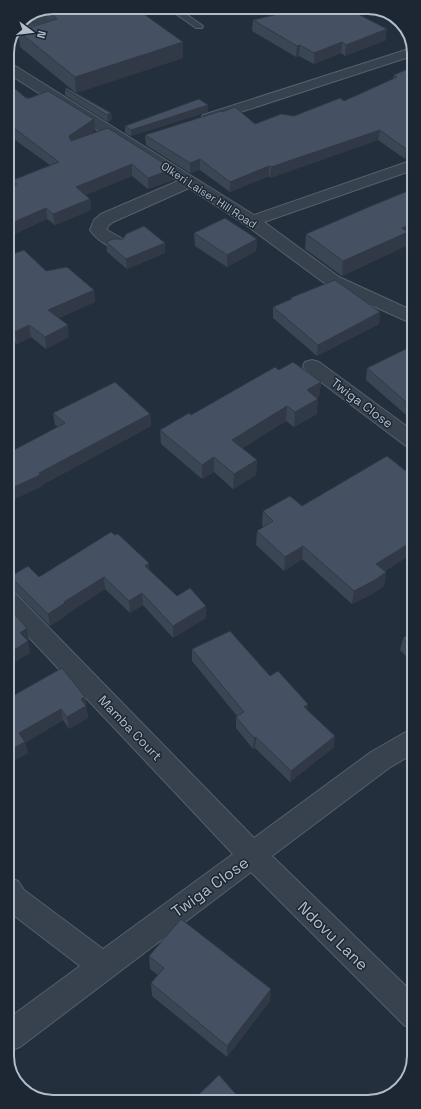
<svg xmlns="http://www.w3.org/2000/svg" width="421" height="1109" font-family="'Space Grotesk',sans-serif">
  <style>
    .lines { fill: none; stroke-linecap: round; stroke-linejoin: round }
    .service-casing { stroke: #565f6c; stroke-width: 2 }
    .minor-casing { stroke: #565f6c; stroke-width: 2 }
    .service { fill: #38414e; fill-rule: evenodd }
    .minor { fill: #38414e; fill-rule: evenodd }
    .wall { fill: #3b4654 }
    .shaded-wall { fill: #303945 }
    .building { fill: #455162; stroke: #303945 }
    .labels { text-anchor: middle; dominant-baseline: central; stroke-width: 3; stroke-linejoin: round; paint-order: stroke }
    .far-street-label { font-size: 11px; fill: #b4bcc9; stroke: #1d2633 }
    .street-label { font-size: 13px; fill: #b4bcc9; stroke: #1d2633 }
    .near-street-label { font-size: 16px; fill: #b4bcc9; stroke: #1d2633 }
    .rim { fill: none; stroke: #b4bcc9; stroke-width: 2 }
  </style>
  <rect width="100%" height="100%" fill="#242f3e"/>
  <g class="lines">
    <defs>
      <path id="service" d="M 166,7 L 176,7 L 203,26 L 202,28 L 196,28 Z"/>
      <path id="minor" d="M 78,7 L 102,7 L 100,10 L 17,29 L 21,21 Z
        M 412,48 L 412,56 L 213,121 L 208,122 L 203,121 L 201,118 L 203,115 Z
        M 7,63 L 12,64 L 254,215 L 413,160 L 413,170 L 264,222 L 339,277 L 413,311 L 413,324 L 327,285 L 246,225 L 189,188 L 113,222 L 108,226 L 107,230 L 123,239 L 125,243 L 123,247 C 110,250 97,240 90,230 L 94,220 L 101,214 L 178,181 L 7,73 Z
        M 312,360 L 319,362 L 413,431 L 413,448 L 406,446 L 305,370 L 303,366 L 305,362 Z
        M 8,591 L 16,594 L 254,838 L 371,752 L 404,733 L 413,730 L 414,753 L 389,768 L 272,856 L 414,994 L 414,1030 L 404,1025 L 251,872 L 20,1047 L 9,1051 L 9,1018 L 80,966 L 8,911 L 8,877 L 18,881 L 24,890 L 103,949 L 233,854 L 8,615 Z"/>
    </defs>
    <use href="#service" class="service-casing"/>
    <use href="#minor" class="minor-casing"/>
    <use href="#service" class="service"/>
    <use href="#minor" class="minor"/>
  </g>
  <path class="wall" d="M 53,7 L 183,58 L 76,93 L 20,47 L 18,31 L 47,22 L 46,12 L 44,11 Z
    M 253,20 L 386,40 L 345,56 L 341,53 L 314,64 L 299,56 L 296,57 L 252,31 Z
    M 412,67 L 413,156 L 405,159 L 378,140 L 270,178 L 269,176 L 230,192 L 200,170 L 190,173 L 146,145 L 145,135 L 222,112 L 255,124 L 294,116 L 344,101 L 393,79 L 394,75 Z
    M 7,88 L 26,98 L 94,119 L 95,130 L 89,135 L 173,169 L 173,180 L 148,189 L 132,176 L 85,195 L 90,199 L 91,210 L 55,225 L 47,219 L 8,237 L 7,188 L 13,185 L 13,180 L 50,165 L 15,140 L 7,142 Z
    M 65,89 L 111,113 L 112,119 L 108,122 L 65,95 Z
    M 208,112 L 131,136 L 125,133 L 125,126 Z
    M 413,189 L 413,238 L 407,240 L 406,246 L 342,276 L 305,249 L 306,234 Z
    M 194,233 L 257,239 L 256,251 L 227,267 L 195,246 Z
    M 106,242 L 165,243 L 165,253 L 127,269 L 107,252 Z
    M 7,256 L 94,290 L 95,302 L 59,318 L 69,337 L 46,349 L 31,337 L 17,344 L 9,338 L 8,339 Z
    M 290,298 L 380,312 L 379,324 L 317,356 L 273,318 L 273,307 L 290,299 Z
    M 413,350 L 413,421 L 366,380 L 367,368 Z
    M 279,370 L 321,382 L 319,397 L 317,398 L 317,414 L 294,427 L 286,421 L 242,448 L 257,460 L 256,475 L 233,489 L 214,472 L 202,479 L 161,444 L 160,430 L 191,415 Z
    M 53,413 L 150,414 L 151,426 L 42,485 L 42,486 L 8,502 L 8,445 L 12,451 L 58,427 L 55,425 Z
    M 302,506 L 413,553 L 385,571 L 386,572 L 384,586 L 372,594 L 352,604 L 302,559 L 284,571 L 256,545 L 257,531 L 263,527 L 262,525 L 263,511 Z
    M 149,570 L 177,596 L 206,606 L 206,618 L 173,638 L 143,605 L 130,613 L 105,589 L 67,614 L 67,615 L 50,626 L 17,593 L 10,590 L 8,578 Z
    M 413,632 L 413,663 L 400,650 L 403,638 Z
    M 192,649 L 270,676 L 308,710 L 334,747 L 290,782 L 255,748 L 253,749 L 236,728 L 236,717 L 237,716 L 192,661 Z
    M 85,697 L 88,718 L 69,729 L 63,720 L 25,743 L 28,753 L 8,764 L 8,708 Z
    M 149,956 L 270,1001 L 227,1057 L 152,996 L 151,983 L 158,975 L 150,969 Z"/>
  <path class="shaded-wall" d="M 387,29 L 386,40 L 345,56 L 346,45 Z
    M 183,42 L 183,58 L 76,93 L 75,77 Z
    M 342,42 L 341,53 L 314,64 L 314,53 Z
    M 300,45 L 299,56 L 296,57 L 297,46 Z
    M 208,105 L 208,112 L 131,136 L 131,130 Z
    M 111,113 L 112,119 L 108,122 L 107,115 Z
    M 94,119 L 95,130 L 70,147 L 69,136 Z
    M 14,128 L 15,140 L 7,142 L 7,130 Z
    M 380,130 L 378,140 L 270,178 L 271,167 Z
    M 413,146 L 413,156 L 405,159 L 406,149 Z
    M 200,159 L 200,170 L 190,173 L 190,163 Z
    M 132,164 L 132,176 L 77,199 L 76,187 Z
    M 269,166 L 269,176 L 230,192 L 230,182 Z
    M 173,169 L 173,180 L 148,189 L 148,178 Z
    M 90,199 L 91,210 L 55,225 L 53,214 Z
    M 46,208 L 47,219 L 8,237 L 7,225 Z
    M 413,224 L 413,238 L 407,240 L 406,246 L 342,276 L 343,261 L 402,228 Z
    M 257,239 L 256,251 L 227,267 L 227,255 Z
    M 165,243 L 165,253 L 127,269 L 126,259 Z
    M 94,290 L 95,302 L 50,322 L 48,310 Z
    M 380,312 L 379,324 L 317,356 L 318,345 Z
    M 29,325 L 31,337 L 17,344 L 15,332 Z
    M 68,325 L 69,337 L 46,349 L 45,337 Z
    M 8,327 L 9,338 L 8,339 Z
    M 321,382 L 319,397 L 305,405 L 307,390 Z
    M 318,399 L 317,414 L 294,427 L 295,412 Z
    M 287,406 L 286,421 L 232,455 L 232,440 Z
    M 150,414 L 151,426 L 42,485 L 42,486 L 8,502 L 8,490 Z
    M 214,457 L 214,472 L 202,479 L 202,465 Z
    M 257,460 L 256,475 L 233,489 L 234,474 Z
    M 413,541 L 413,553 L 374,578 L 376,564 Z
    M 303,546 L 302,559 L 284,571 L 285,557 Z
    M 149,563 L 150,576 L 145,566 Z
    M 386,572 L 384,586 L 372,594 L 352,604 L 354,591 Z
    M 104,577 L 105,589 L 67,614 L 67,615 L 50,626 L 48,614 L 64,602 Z
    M 142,593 L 143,605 L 130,613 L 129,601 Z
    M 206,606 L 206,618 L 173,638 L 173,626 Z
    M 27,628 L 29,640 L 22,645 L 20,633 Z
    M 28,641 L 30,653 L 8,667 L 8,654 Z
    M 85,697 L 88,718 L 69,729 L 67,717 L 81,699 Z
    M 308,704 L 307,716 L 304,707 Z
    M 61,709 L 63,720 L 25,743 L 28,753 L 8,764 L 8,751 L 19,733 Z
    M 335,736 L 334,747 L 290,782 L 291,771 Z
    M 256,737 L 255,748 L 253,749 L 254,738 Z
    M 271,989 L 270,1001 L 227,1057 L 227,1046 Z"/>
  <path class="building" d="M 53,7 L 134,7 L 183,42 L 75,77 L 18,31 L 57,19 L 47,10 Z
    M 307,7 L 344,7 L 387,29 L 346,45 L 342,42 L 314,53 L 300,45 L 297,46 L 253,20 Z
    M 412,67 L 412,124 L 411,125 L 412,126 L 413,146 L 406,149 L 380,130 L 271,167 L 269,166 L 230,182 L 200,159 L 190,163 L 145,135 L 221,111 L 222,112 L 235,107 L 255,124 L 281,114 L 294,116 L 340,98 L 344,101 L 397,77 L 394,75 Z
    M 13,87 L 26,98 L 30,98 L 48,91 L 94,119 L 69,136 L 71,141 L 108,128 L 173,169 L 148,178 L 132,164 L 76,187 L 90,199 L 53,214 L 46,208 L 7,225 L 7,188 L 17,184 L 13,180 L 59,162 L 14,128 L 7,130 L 7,88 Z
    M 67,88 L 111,113 L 107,115 L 65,89 Z
    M 199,99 L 208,105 L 131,130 L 125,126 Z
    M 413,189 L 413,224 L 402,228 L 408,232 L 343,261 L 306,234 L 371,206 Z
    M 225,218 L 257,239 L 227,255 L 194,233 Z
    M 144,226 L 165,243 L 126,259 L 106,242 L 113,239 L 123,239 L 126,234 Z
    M 24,250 L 46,271 L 67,267 L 94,290 L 48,310 L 68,325 L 45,337 L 29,325 L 15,332 L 8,326 L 7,286 L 12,283 L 7,279 L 7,256 Z
    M 335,280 L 380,312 L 318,345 L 273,307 L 292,299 L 290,298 Z
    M 410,347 L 413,350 L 413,408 L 367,368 Z
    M 293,362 L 321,382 L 307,390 L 318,399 L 295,412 L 287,406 L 232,440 L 257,460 L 234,474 L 214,457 L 202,465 L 160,430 L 189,413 L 191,415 L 275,367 L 279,370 Z
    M 115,382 L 150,414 L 39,473 L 40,475 L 8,490 L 8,445 L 12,451 L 65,423 L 53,413 Z
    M 387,456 L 411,475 L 413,473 L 413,541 L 376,564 L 386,572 L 375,580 L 354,591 L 303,546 L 285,557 L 257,531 L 273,521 L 263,511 L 290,496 L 302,506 Z
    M 111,532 L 115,535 L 118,534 L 149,563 L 145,566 L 177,596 L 190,588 L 206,606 L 173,626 L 142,593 L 129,601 L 104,577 L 64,602 L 65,603 L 48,614 L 15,581 L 8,578 L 28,566 L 39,577 Z
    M 8,607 L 27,628 L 20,633 L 28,641 L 8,654 Z
    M 230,631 L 270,676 L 278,671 L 308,704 L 304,707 L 335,736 L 291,771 L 256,737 L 254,738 L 236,717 L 244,712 L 192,649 Z
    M 413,632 L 413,649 L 403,638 Z
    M 62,668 L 85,697 L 81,699 L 86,706 L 67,717 L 61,709 L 19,733 L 25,742 L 8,751 L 8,708 L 10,707 L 9,698 Z
    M 181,919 L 271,989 L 227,1046 L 151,983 L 164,968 L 149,956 Z
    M 219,1075 L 242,1101 L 192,1101 Z"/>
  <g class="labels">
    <g class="far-street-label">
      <text transform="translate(209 195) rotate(33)">Olkeri Laiser Hill Road</text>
    </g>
    <g class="street-label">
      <text transform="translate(362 403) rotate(37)">Twiga Close</text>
      <text transform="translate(130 728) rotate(46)">Mamba Court</text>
    </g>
    <g class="near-street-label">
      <text transform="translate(210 887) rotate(-36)">Twiga Close</text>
      <text transform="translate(333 936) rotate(44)">Ndovu Lane</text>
    </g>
  </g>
  <path d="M0 0H421V1109H0ZM53 14H368A39 39 0 0 1 407 53V1056A39 39 0 0 1 368 1095H53A39 39 0 0 1 14 1056V53A39 39 0 0 1 53 14Z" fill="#1d2633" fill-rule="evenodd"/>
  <path class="rim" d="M53 14H368A39 39 0 0 1 407 53V1056A39 39 0 0 1 368 1095H53A39 39 0 0 1 14 1056V53A39 39 0 0 1 53 14Z"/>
  <g transform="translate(32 32) rotate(105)" stroke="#1d2633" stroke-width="3" paint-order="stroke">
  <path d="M0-3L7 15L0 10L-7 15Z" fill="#b4bcc9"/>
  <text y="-6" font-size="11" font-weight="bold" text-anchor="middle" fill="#b4bcc9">N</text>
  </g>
</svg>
